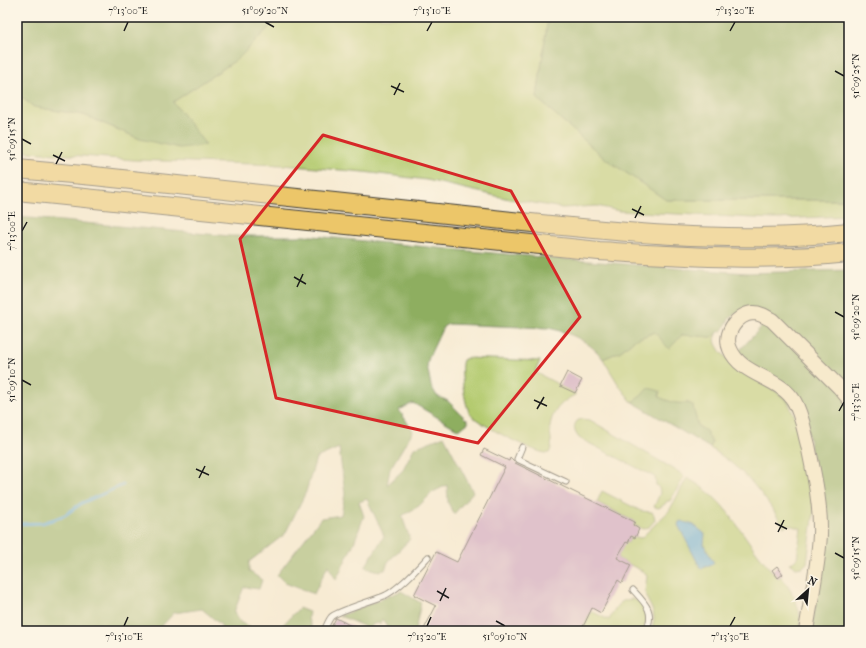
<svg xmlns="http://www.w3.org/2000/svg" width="866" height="648" font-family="'IM FELL French Canon',serif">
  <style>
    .green { fill: #b3ca6e; stroke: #687345 }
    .forest { fill: #8eae61; stroke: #55653e }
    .water { fill: #61abd9; stroke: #3e647a }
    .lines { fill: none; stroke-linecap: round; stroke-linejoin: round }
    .stream { stroke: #61abd9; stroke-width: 3 }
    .building { fill: #c391c0 }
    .lane-casing { stroke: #3d3b37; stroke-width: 7 }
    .secondary-casing { stroke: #3d3b37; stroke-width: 16 }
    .highway-casing { stroke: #3d3b37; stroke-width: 20 }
    .lane { stroke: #fff; stroke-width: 5 }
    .secondary { stroke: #f7e8c3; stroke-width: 14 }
    .highway { stroke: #ecc669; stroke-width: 18 }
    .marked { fill: none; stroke: #d62828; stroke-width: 3; stroke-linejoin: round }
    .ticks { fill: none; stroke: #1c1c1c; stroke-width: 1.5 }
    .neatline { fill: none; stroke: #1c1c1c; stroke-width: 1.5 }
    .ticks-label { font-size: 10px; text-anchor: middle; fill: #1c1c1c }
  </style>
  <rect width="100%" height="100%" fill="#fcf5e5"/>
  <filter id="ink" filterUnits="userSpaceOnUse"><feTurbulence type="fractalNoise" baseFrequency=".025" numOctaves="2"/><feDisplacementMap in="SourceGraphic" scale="8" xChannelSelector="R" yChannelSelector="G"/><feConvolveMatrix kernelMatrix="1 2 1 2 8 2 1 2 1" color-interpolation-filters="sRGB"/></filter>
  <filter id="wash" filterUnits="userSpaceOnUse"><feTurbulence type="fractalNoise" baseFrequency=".012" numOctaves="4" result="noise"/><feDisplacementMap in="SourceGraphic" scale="16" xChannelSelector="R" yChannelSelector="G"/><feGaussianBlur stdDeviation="0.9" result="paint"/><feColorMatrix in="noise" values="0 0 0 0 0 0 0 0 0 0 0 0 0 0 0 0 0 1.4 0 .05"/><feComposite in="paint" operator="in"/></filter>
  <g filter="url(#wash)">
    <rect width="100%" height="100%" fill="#f7ebd3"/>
    <path class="green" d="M 279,17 L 548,17 L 537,98 L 603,157 L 666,200 L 849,200 L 849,216 L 774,219 L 619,211 L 597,206 L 562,208 L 505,198 L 427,180 L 364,172 L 282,165 L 134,160 L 17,151 L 17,94 L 34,107 L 84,115 L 140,139 L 205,145 L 173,102 L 239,58 Z
      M 655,332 L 712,337 L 718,332 L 715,339 L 716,344 L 720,351 L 727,358 L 770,387 L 787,401 L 798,422 L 814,511 L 807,563 L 803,567 L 796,568 L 789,563 L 793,562 L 797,558 L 801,528 L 788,525 L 784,527 C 763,493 745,470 710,448 L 712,443 L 706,431 L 698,426 L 694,411 L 688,402 C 684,403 679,404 675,403 C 658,398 650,391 632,402 L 620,387 L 603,359 L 621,351 L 634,340 Z
      M 467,358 L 540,361 L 535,372 L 575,393 L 575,395 C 560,402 549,415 550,432 C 551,439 553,447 549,453 C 539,456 477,423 470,414 C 465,406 459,368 463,360 Z
      M 581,419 L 590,420 L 682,474 L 684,477 L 670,501 L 667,501 L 665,504 L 659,508 L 654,507 L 660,493 L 659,488 L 656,485 L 655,477 L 579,438 C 575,433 572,427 577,421 Z
      M 687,478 C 723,497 735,524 758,554 C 764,562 771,570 778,578 L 781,576 C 794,595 802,608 800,631 L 652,631 L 654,618 L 653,611 L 646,597 L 645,591 L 647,576 L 644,572 L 617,558 L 625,542 L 628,543 L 631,536 L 641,538 L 669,511 Z
      M 602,491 L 641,511 L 652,512 L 654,515 L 655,520 L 649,527 L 643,529 L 633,525 L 635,522 L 597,502 Z
      M 632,599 C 651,604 649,616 643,631 L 581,631 L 591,611 L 609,620 C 615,609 617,600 632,599 Z"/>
    <path class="forest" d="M 17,17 L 279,17 L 239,58 L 173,102 L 206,145 L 179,148 L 140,139 L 84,115 L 34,107 L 17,94 Z
      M 548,17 L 847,17 L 849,42 L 849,200 L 666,200 L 603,157 L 537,98 Z
      M 17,217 L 230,236 L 313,236 L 469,251 L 672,268 L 748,273 L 849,270 L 849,631 L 811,631 L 826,543 L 806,419 L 743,359 L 739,351 L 766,322 L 738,312 L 729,319 L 722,331 L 718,332 L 712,337 L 682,335 L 669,349 L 655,332 L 634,340 L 621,351 L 603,359 C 590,341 570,333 549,328 L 448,324 L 443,327 L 429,357 L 427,365 L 431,386 L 437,396 L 448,401 L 469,422 L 459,430 L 413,403 L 399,410 L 413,431 L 390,469 L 387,485 L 402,471 L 414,448 L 444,436 L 473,492 L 454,514 L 448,503 L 447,485 L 433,492 L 419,506 L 402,516 L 410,539 L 388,562 L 385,570 L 379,571 L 365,567 L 384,536 L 367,499 L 359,502 L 364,516 L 354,543 L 336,580 L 328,565 L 314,594 L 285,583 L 277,575 L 321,518 L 341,515 L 345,494 L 339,448 L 316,458 L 306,492 L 285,534 L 249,562 L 249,571 L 262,580 L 259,589 L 244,587 L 234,612 L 240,622 L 257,631 L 222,631 L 221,625 L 202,609 L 174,613 L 157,631 L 17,631 Z
      M 648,388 L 660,391 L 659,397 C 663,399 673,403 677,403 C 684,404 687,402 693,405 L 694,411 L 698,426 L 706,431 L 712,443 L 710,448 L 634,403 L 632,402 L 641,396 Z
      M 401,591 L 421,603 L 415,631 L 389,631 L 386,629 L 387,626 L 382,619 L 381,623 L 373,624 L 370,629 L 340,616 Z
      M 299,608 L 309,612 L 308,619 L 313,631 L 277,631 Z"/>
    <path class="water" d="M 681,521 L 694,525 L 705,534 L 704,545 L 714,563 L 701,569 L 678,525 L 679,522 Z"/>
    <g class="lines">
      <path class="stream" d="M 17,524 L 42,523 L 55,519 L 65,515 L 82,503 L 123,485"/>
    </g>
    <g id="blocks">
      <path class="building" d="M 567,372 L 582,380 L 575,393 L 560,386 Z
        M 484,449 L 509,461 L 510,458 L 515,463 L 635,522 L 633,525 L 639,529 L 635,538 L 631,536 L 628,543 L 626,542 L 617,558 L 631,565 L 622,583 L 618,580 L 601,613 L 592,608 L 581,631 L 423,631 L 436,606 L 414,595 L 436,552 L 457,562 L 505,467 L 481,455 Z
        M 777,566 L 783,574 L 778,578 L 772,570 Z
        M 336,618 L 361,631 L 329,631 Z"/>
    </g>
  </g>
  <g filter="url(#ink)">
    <use href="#blocks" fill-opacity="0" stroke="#3d3b37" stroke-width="1"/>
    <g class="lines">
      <defs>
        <path id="lane" d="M 522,447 L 517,459 L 566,482
          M 633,590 C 646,604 655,612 646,631
          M 324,631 C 326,626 328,621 331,617 C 336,611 376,600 386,595 C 401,587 417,569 428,557"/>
        <path id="secondary" d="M 806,631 C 811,599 818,567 820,535 C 821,505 814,474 808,445 C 804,431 802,414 794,401 C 780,377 741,376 730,349 C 723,334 737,314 753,313 C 760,313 765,316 772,320 L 839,387 L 849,399"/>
        <path id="highway" d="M 17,169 L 94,176 C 224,190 354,204 484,218 C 605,231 727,245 849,232
          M 17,191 L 599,251 C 682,256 766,262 849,253"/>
      </defs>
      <use href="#lane" class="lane-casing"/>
      <use href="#secondary" class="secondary-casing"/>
      <use href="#highway" class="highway-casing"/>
      <use href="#lane" class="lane"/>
      <use href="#secondary" class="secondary"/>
      <use href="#highway" class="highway"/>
    </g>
  </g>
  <path d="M0 0H866V648H0ZM 323,135 L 511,191 L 580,317 L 478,443 L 276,398 L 240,239 Z" fill="#f7ebd3" fill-opacity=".55" fill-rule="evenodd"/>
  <path class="marked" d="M 323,135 L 511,191 L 580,317 L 478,443 L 276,398 L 240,239 Z"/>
  <path class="ticks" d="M 265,22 L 274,27M 124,31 L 128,22M 427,31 L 432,22M 730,31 L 735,22M 835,71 L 844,76M 391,86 L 404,92M 394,95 L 400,83M 22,139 L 31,144M 53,155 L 65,161M 56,164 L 62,152M 632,209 L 644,215M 635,218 L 641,206M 22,231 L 27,222M 294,277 L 306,284M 297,287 L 303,274M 835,312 L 844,317M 22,380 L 31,385M 534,400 L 547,406M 537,409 L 544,397M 839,411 L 844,402M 196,469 L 209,475M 199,478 L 205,466M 775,523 L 787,529M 778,532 L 784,520M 835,553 L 844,558M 437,591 L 449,598M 440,601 L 446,588M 496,621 L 505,626M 124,626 L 128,617M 427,626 L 431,617M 730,626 L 735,617"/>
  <rect width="866" height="648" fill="none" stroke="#fcf5e5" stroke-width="44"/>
  <g transform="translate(808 590) rotate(27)" stroke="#fcf5e5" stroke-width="3" paint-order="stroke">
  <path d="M0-3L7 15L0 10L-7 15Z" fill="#1c1c1c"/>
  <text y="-6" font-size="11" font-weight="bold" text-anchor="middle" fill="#1c1c1c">N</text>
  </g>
  <rect x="22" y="22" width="822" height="604" class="neatline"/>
  <g class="ticks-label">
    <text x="128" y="14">7°13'00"E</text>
    <text x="265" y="14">51°09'20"N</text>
    <text x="432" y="14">7°13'10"E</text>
    <text x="735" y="14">7°13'20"E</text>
    <text transform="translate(855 76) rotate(-90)" y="4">51°09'25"N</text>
    <text transform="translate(11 139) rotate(-90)" y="4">51°09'15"N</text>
    <text transform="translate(11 231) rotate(-90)" y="4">7°13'00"E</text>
    <text transform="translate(855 317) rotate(-90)" y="4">51°09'20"N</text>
    <text transform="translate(11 380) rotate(-90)" y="4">51°09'10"N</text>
    <text transform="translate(855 402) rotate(-90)" y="4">7°13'30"E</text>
    <text transform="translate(855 558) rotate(-90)" y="4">51°09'15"N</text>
    <text x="124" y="640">7°13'10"E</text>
    <text x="427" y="640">7°13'20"E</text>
    <text x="505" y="640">51°09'10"N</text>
    <text x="730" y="640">7°13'30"E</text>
  </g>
</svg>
